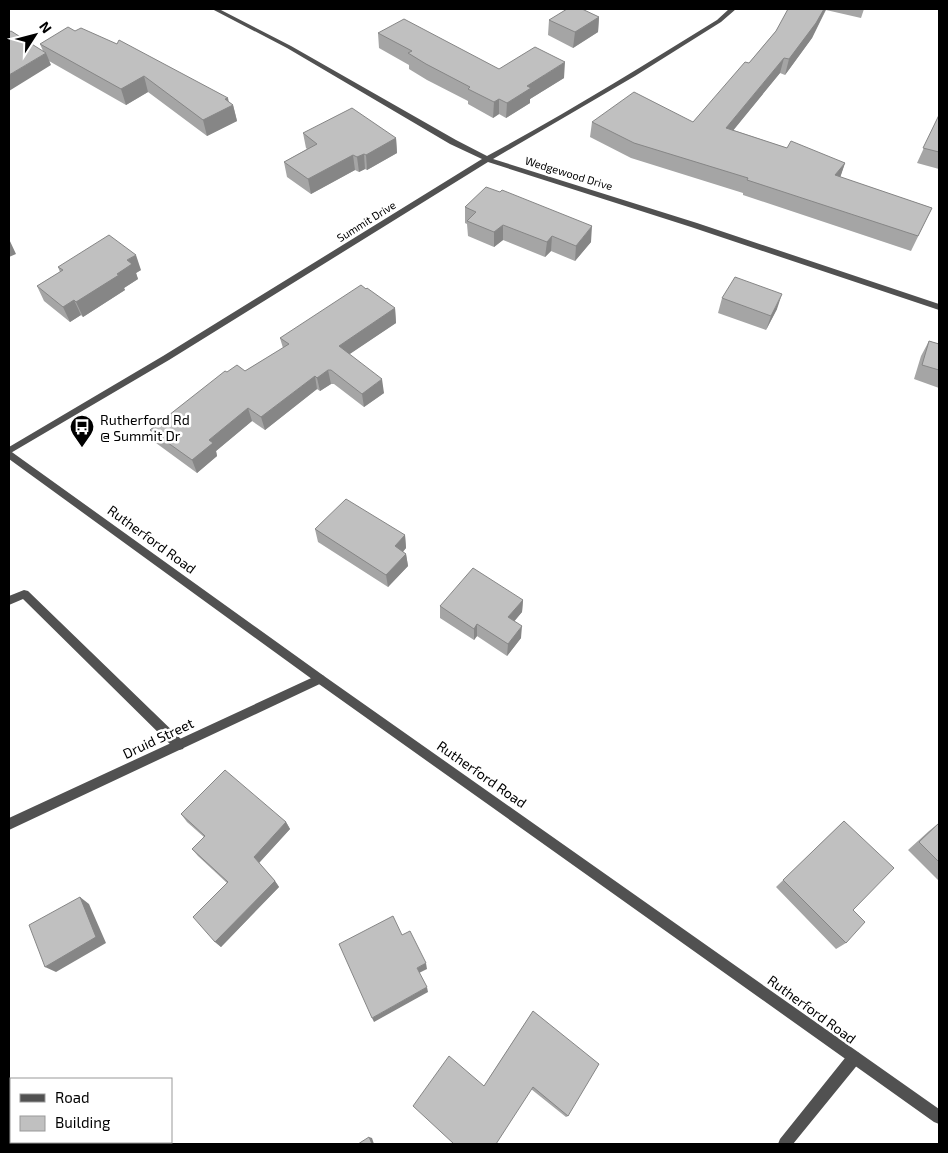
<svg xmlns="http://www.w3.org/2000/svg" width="948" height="1153" font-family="'Exo 2',sans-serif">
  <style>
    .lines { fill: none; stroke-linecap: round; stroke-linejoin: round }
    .service { fill: #515151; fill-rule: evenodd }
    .minor { fill: #515151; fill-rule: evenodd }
    .tertiary { fill: #515151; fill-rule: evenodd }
    .wall { fill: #a5a5a5 }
    .shaded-wall { fill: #868686 }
    .building { fill: #c0c0c0; stroke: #868686 }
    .labels { text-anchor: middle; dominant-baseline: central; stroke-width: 5; stroke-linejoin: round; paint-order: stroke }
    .far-street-label { font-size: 11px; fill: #000; stroke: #fff }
    .poi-label { font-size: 14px; fill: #000; stroke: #fff; text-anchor: start }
    .street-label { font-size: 14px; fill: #000; stroke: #fff }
  </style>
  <rect width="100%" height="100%" fill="#fff"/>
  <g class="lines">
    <path class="service" d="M 24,590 L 28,591 L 183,741 L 185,745 L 183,749 L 179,750 L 175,749 L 23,599 L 9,605 L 9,596 Z"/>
    <path class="minor" d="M 212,9 L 219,9 L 291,46 L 456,140 L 487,156 C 565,114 641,67 717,20 L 729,9 L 736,9 L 721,22 L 635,76 L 493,159 L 697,223 L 939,304 L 939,310 L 691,227 L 488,162 L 169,360 L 9,454 L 9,447 L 163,356 L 482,159 L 450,144 L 287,48 Z
      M 320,674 L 324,676 L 325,679 L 324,682 L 9,830 L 9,818 Z
      M 854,1051 L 859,1053 L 861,1058 L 859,1063 L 793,1144 L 778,1144 L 780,1139 L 849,1053 Z"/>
    <path class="tertiary" d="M 9,450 L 324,676 L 939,1109 L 939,1124 L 934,1122 L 316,682 L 9,459 Z"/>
  </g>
  <path class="wall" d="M 789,9 L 864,9 L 861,18 L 826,10 L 812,38 L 785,75 L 780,73 L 733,130 L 787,148 L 845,163 L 840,177 L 932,208 L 911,251 L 743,195 L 743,193 L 631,158 L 590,137 L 592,122 L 693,122 L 749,63 L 776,31 Z
    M 599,17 L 598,32 L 573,48 L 548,35 L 549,20 Z
    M 378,33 L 499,69 L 564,78 L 530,99 L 530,103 L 506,118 L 499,114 L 493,118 L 468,104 L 468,101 L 427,80 L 409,69 L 409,65 L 379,48 Z
    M 40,44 L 229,102 L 233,105 L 237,121 L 207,136 L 148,92 L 126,105 L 49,61 L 51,65 L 43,51 Z
    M 939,115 L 939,169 L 917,163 Z
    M 303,133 L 396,138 L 397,153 L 367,170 L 365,169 L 359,172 L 355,170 L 311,194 L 287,177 L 284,162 L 307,149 L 306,148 Z
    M 465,207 L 591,242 L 575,261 L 551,251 L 545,257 L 503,240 L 494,247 L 468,236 L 467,224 L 465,223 Z
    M 58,267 L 141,270 L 136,273 L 138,279 L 124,288 L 125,290 L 83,317 L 81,315 L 70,322 L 44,301 L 37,286 L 60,272 Z
    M 722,298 L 777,309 L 766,330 L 718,313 Z
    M 395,308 L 396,323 L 349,354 L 384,393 L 364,407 L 334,384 L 331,384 L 320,391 L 317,389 L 265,430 L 252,421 L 216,451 L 217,456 L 197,473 L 156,443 L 150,430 L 227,372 L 245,371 L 283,348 L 280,338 Z
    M 929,341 L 939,344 L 939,388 L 914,379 L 921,356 Z
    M 315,529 L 405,535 L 406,548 L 403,552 L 406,554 L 408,566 L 388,587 L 318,542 Z
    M 523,600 L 522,612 L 514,621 L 521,638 L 507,656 L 477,636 L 474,640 L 440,618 L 440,606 Z
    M 181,814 L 286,822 L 290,829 L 259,863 L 275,881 L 279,887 L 221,947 L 215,942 L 227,883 L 198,856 L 192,849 L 204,837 L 187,822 Z
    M 844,821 L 846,943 L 836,949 L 776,887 Z
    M 939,823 L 939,881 L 908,850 L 929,831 Z
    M 533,1011 L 568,1116 L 566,1117 L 531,1089 L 484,1086 Z"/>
  <path class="shaded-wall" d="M 824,9 L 826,9 L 812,38 L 785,75 L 789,59 Z
    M 599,17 L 598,32 L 573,48 L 575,32 Z
    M 46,53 L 51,65 L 9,91 L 9,75 Z
    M 784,58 L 780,73 L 723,143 L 726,128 Z
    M 565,62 L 564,78 L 530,99 L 530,103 L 506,118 L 507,103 L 527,86 Z
    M 144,76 L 148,92 L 126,105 L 121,89 Z
    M 228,98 L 230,107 L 233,105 L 237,121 L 207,136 L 203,120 L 225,99 Z
    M 499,99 L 499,114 L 493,118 L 494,102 Z
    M 396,138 L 397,153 L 367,170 L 366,155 Z
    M 364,154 L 365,169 L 359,172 L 357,157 Z
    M 353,155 L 355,170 L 311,194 L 308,179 Z
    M 845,163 L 840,178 L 835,175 Z
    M 503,225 L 503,240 L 494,247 L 494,232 Z
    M 592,226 L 591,242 L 575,261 L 576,246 Z
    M 552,236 L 551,251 L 545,257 L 547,242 Z
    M 9,239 L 16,254 L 9,257 Z
    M 136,255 L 141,270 L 136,273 L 138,279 L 124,288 L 125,290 L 83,317 L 76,302 L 117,274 L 127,260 Z
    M 782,294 L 777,309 L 766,330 L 771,316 Z
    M 74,300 L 81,315 L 70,322 L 63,307 Z
    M 395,308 L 396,323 L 341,360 L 339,346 Z
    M 328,370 L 331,384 L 320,391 L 317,378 Z
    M 315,376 L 317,389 L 265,430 L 261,417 Z
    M 382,379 L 384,393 L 364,407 L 362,394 Z
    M 248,408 L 252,421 L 216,451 L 217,456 L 197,473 L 192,460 L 209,440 Z
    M 405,535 L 406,548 L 396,559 L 395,546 Z
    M 406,554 L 408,566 L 388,587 L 386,575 Z
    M 523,600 L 522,612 L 508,629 L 508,617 Z
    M 477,624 L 477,636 L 474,640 L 474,629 Z
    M 522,626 L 521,638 L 507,656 L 508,644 Z
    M 286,822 L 290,829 L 258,864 L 254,857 Z
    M 275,881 L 279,887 L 221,947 L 215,942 Z
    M 80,897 L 89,904 L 106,943 L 56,972 L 45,967 Z
    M 426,963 L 427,969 L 419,973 L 417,968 Z
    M 427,987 L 428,992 L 374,1022 L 372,1018 Z
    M 369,1137 L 372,1138 L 374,1144 L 372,1144 Z"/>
  <path class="building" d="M 567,9 L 582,9 L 599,17 L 575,32 L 549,20 Z
    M 788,9 L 824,9 L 816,23 L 789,59 L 784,58 L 726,128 L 787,148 L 791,141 L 845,163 L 835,175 L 932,208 L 918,236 L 747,180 L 748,178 L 634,143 L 592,122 L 634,92 L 693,122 L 745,62 L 749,63 L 776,31 Z
    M 404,19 L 499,69 L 535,47 L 565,62 L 527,86 L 531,88 L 507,103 L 499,99 L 494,102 L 468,89 L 470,87 L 426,64 L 408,53 L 412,51 L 378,33 Z
    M 68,27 L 75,31 L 81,28 L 117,44 L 119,40 L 228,98 L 225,99 L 233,105 L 203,120 L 144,76 L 121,89 L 40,44 Z
    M 11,31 L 46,53 L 9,75 L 9,32 Z
    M 352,108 L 396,138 L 366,155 L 364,154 L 357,157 L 353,155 L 308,179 L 284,162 L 317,144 L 303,133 Z
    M 939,115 L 939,152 L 923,148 Z
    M 486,187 L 500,192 L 502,190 L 592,226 L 576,246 L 552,236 L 547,242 L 503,225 L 494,232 L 467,221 L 476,212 L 465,207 Z
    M 109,235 L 136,255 L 127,260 L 132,264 L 117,274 L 119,275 L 76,302 L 74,300 L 63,307 L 37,286 L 63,270 L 58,267 Z
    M 735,277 L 782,294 L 771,316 L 722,298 Z
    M 361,285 L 366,289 L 367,288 L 395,308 L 339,346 L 382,379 L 362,394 L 331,370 L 328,370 L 317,378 L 315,376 L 261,417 L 248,408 L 209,440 L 213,443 L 192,460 L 150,430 L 225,371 L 227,372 L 237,365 L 245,371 L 289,344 L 280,338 Z
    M 929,341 L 939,344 L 939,370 L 922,365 Z
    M 346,499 L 405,535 L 395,546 L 406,554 L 386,575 L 315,529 Z
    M 473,568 L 523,600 L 508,617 L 522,626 L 508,644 L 477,624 L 474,629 L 440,606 Z
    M 225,770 L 286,822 L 254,857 L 275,881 L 215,942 L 193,917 L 228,882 L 192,849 L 205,836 L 181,814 Z
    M 844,821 L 894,868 L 853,910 L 865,922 L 846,943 L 783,880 Z
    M 939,823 L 939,862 L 919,842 Z
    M 80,897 L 96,937 L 45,967 L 29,925 Z
    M 393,916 L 402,935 L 410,931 L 426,963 L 417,968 L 427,987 L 372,1018 L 339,944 Z
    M 533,1011 L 599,1064 L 568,1116 L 533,1087 L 496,1144 L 454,1144 L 413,1106 L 449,1056 L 484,1086 Z
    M 369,1137 L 372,1144 L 358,1144 Z"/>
  <defs>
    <symbol id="bus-pin" viewBox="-11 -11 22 30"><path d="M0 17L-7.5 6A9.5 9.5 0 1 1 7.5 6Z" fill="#000" stroke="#fff"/><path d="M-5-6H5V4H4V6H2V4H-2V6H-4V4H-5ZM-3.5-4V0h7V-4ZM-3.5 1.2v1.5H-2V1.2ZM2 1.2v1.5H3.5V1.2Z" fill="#fff"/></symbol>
  </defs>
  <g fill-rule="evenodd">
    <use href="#bus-pin" x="68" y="413" width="28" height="38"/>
  </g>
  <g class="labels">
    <g class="far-street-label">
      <text transform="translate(569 173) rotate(17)">Wedgewood Drive</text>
      <text transform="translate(366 221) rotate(-32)">Summit Drive</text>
    </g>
    <g class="poi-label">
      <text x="100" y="419">Rutherford Rd<tspan x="100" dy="16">@ Summit Dr</tspan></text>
    </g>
    <g class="street-label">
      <text transform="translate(152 539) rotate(36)">Rutherford Road</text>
      <text transform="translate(158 738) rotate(-25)">Druid Street</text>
      <text transform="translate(482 774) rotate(35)">Rutherford Road</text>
      <text transform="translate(812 1009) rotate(36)">Rutherford Road</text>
    </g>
  </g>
  <rect width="948" height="1153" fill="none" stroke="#000000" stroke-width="20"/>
  <rect x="10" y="1078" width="162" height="65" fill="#ffffff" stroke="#999999"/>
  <rect x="20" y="1094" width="25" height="8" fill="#515151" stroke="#999999"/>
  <text x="55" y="1103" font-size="15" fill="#000000">Road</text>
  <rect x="20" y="1116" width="25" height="15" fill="#c0c0c0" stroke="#999999"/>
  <text x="55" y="1128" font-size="15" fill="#000000">Building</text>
  <g transform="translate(35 35) rotate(54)" stroke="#ffffff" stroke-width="4" paint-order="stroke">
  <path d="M0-4L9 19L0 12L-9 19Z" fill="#000000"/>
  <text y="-8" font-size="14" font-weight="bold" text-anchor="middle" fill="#000000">N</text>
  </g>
</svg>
